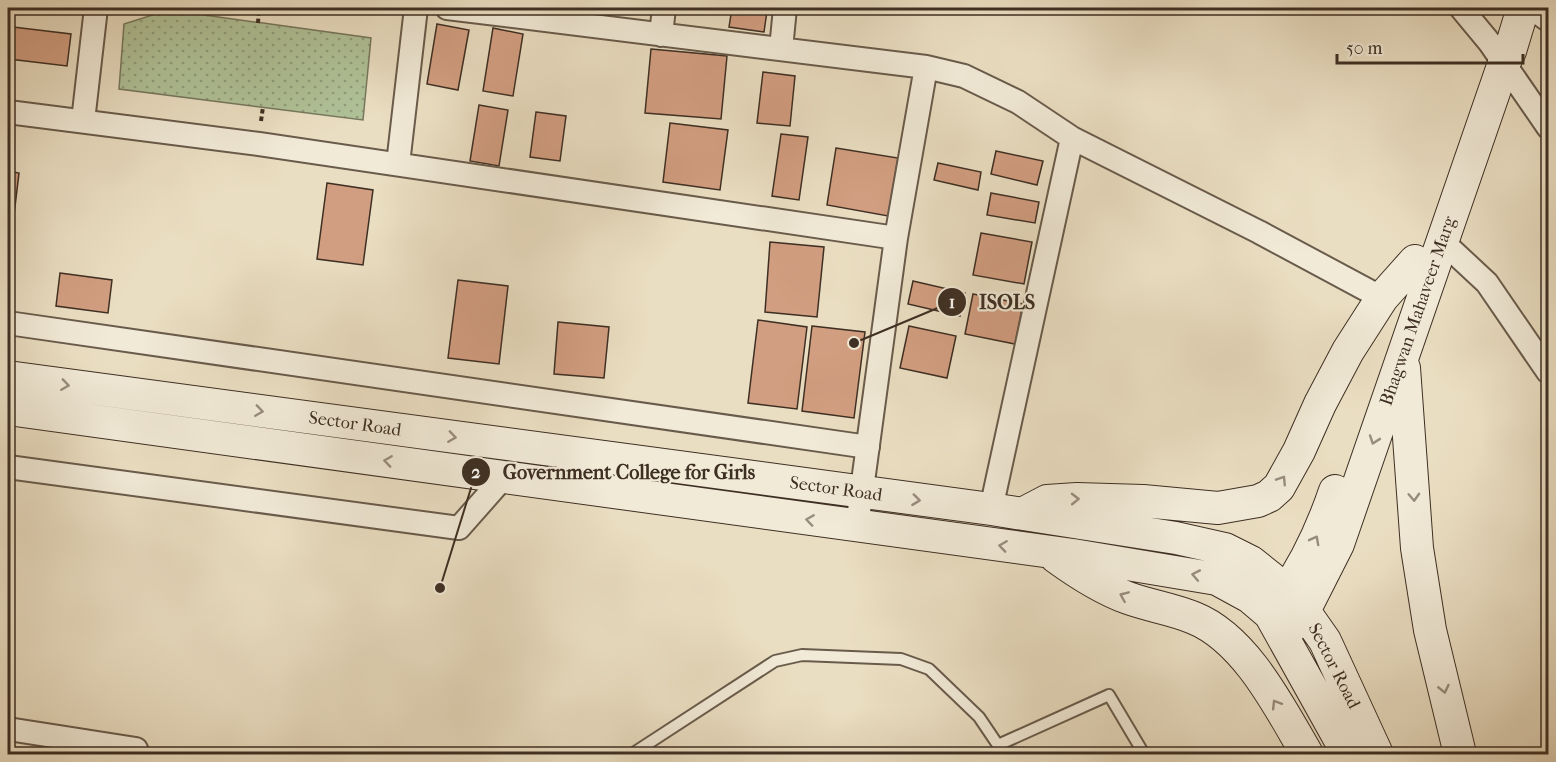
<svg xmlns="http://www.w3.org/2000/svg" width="1556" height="762" font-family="'IM FELL French Canon',serif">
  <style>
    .grass { fill: url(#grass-dots); stroke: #77785e; stroke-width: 1.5 }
    .building { fill: #d29e81; stroke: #3e2f23; stroke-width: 1.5 }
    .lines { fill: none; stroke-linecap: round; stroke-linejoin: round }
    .lane-casing { stroke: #695b4b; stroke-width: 14 }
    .street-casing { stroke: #695b4b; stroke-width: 26 }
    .secondary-casing { stroke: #3e2f23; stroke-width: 34 }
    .path { stroke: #3e2f23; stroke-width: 4; stroke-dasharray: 4.5 3; stroke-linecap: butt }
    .lane { stroke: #f1ead7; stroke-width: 10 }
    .street { stroke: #f1ead7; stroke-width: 22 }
    .secondary { stroke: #f1ead7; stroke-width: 32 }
    .oneway { stroke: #988c7d }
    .labels { text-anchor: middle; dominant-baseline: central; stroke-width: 4.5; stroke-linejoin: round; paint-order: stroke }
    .street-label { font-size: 18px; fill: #3e2f23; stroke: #f1ead7 }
    .leader { fill: none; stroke: #3e2f23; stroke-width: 2 }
    .callout-dot { fill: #3e2f23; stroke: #f1ead7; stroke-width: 2 }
    .mark-label { font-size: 18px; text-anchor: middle; font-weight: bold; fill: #fff }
    .callout-label { font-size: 20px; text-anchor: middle; font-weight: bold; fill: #3e2f23; stroke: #f1ead7; stroke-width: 4.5; stroke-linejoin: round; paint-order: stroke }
  </style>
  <defs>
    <pattern id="grass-dots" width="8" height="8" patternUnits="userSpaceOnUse" patternTransform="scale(1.5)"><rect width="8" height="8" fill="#b0c298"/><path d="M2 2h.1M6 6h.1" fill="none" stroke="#919e7c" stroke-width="1.8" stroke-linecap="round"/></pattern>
  </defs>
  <rect width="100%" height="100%" fill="#eadec2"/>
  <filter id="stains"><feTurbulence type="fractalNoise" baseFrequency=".00333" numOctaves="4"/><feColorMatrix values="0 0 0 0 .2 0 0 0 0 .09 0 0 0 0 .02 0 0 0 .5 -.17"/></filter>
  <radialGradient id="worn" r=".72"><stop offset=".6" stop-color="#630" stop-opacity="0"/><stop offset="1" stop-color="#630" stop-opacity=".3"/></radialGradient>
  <path class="grass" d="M 168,10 L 371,38 L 363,120 L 119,89 L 124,24 Z"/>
  <path class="building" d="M 609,8 L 656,8 L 656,15 L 609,10 Z
    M 732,8 L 767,11 L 764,32 L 729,27 Z
    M 437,24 L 469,30 L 458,90 L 427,84 Z
    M 13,27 L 71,34 L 67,66 L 9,59 Z
    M 493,28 L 523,34 L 513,96 L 483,91 Z
    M 651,49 L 727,56 L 721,119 L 645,113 Z
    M 763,72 L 795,76 L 790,126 L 757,123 Z
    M 479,105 L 508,110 L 499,166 L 470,161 Z
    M 536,112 L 566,116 L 560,161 L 530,157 Z
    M 670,123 L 728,130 L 720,190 L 663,182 Z
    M 781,134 L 808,137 L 799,200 L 772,196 Z
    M 836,148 L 898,158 L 888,216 L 827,205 Z
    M 996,151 L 1043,161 L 1037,185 L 991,174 Z
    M 938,163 L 981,172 L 978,190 L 934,180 Z
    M 8,171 L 19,173 L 14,215 L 8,215 Z
    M 327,183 L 373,190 L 363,265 L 317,259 Z
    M 991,193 L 1039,202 L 1035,223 L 987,215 Z
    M 981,233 L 1032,242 L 1024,284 L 973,275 Z
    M 770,242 L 824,247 L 817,317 L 765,312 Z
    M 60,273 L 112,280 L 108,313 L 56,306 Z
    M 458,280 L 508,286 L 499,364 L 448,358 Z
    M 913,281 L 965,293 L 960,316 L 908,304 Z
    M 973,294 L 1023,304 L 1015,344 L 965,334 Z
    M 758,320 L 807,327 L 797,409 L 748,403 Z
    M 558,322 L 609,327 L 604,378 L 554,374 Z
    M 812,326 L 865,332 L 854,418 L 802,411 Z
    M 909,326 L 956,336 L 947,378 L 900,368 Z"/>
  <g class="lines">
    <defs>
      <path id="lane" d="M 998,745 L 1109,695 L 1144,754
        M 632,754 L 775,661 L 802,655 L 901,659 L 929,669 L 979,717 L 1004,754"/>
      <path id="street" d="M 447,8 L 926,67 L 964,76 L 1018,102 L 1072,138 L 1259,232 L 1382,298
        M 1461,8 L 1490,43 L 1548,127
        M 1531,8 L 1548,20
        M 661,35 L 664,8
        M 781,49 L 785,8
        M 8,112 L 259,144 L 896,238
        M 83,121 L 96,8
        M 398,164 L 416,8
        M 1443,242 L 1487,283 L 1548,372
        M 8,323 L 868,447
        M 8,467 L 459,528 L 504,477
        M 991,509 L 1072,138
        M 857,526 L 896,238 L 926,67
        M 8,729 L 136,749"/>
      <path id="secondary" d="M 1404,368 L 1417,548 L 1430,630 L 1460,754
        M 8,377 L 991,509 L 1176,538 L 1225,549 L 1251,562 L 1271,578 L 1287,592 L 1304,611 L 1325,641 L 1377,754
        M 8,409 L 1073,555 L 1217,579 L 1250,597 L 1270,614 L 1348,754
        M 1026,512 L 1047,501 L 1077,499 L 1143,501 L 1218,508 L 1258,501 L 1269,496 L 1279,487 L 1299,451 L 1320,404 L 1348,351 L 1382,298 L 1415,261
        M 1056,557 C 1078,573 1103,589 1128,598 C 1150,606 1173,609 1194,618 C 1246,639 1280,708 1307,754
        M 1274,608 C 1301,574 1321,532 1335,491
        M 1292,626 L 1304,611 L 1338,544 L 1504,63 L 1510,51 L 1523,8"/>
    </defs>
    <use href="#lane" class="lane-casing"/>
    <use href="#street" class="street-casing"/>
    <use href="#secondary" class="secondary-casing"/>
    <path class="path" d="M 258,23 L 259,8
      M 261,121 L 263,107"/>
    <use href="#lane" class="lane"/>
    <use href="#street" class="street"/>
    <use href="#secondary" class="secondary"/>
  </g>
  <defs><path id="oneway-chevron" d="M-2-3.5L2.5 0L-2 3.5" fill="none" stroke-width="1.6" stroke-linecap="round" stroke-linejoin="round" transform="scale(1.5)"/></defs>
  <g class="oneway">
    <use href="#oneway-chevron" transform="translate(65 385) rotate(8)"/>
    <use href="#oneway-chevron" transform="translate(259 411) rotate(8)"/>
    <use href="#oneway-chevron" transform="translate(452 437) rotate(8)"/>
    <use href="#oneway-chevron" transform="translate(1374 440) rotate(109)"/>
    <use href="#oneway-chevron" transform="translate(388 461) rotate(-172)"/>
    <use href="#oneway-chevron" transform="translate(1282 480) rotate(-57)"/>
    <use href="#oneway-chevron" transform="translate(1414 497) rotate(87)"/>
    <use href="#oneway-chevron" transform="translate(1075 499) rotate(-1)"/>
    <use href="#oneway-chevron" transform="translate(916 500) rotate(7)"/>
    <use href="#oneway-chevron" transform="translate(810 520) rotate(-172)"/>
    <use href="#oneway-chevron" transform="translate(1315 540) rotate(-62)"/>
    <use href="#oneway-chevron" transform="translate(1003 546) rotate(-172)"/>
    <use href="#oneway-chevron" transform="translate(1196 575) rotate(-169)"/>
    <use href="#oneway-chevron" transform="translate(1124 596) rotate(-157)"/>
    <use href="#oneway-chevron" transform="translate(1444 689) rotate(77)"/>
    <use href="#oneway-chevron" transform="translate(1276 704) rotate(-122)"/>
  </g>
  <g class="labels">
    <g class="street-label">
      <text transform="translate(1418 311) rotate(-71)">Bhagwan Mahaveer Marg</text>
      <text transform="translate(355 424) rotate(8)">Sector Road</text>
      <text transform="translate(836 489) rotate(8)">Sector Road</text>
      <text transform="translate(1334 666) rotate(63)">Sector Road</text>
    </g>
  </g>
  <path class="leader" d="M854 343L952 302M440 588L476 472"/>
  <g class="callout-dot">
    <circle cx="854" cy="343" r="6"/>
    <circle cx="440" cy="588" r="6"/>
    <circle cx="952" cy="302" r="15"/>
    <circle cx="476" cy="472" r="15"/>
  </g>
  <g class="mark-label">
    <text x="952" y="308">1</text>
    <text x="476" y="478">2</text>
  </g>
  <g class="callout-label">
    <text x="1007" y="309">ISOLS</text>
    <text x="629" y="479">Government College for Girls</text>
  </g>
  <rect width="1556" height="762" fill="none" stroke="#eadec2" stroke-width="30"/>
  <rect x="9" y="9" width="1538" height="744" fill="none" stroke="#3e2f23" stroke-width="3"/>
  <rect x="15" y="15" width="1526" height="732" fill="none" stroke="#3e2f23" stroke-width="1.5"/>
  <path d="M1337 54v9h186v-9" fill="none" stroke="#3e2f23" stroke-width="3"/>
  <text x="1346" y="54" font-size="18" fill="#3e2f23" stroke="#f1ead7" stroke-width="4.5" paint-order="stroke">50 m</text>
  <rect width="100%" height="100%" filter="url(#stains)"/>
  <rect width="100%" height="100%" fill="url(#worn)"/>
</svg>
